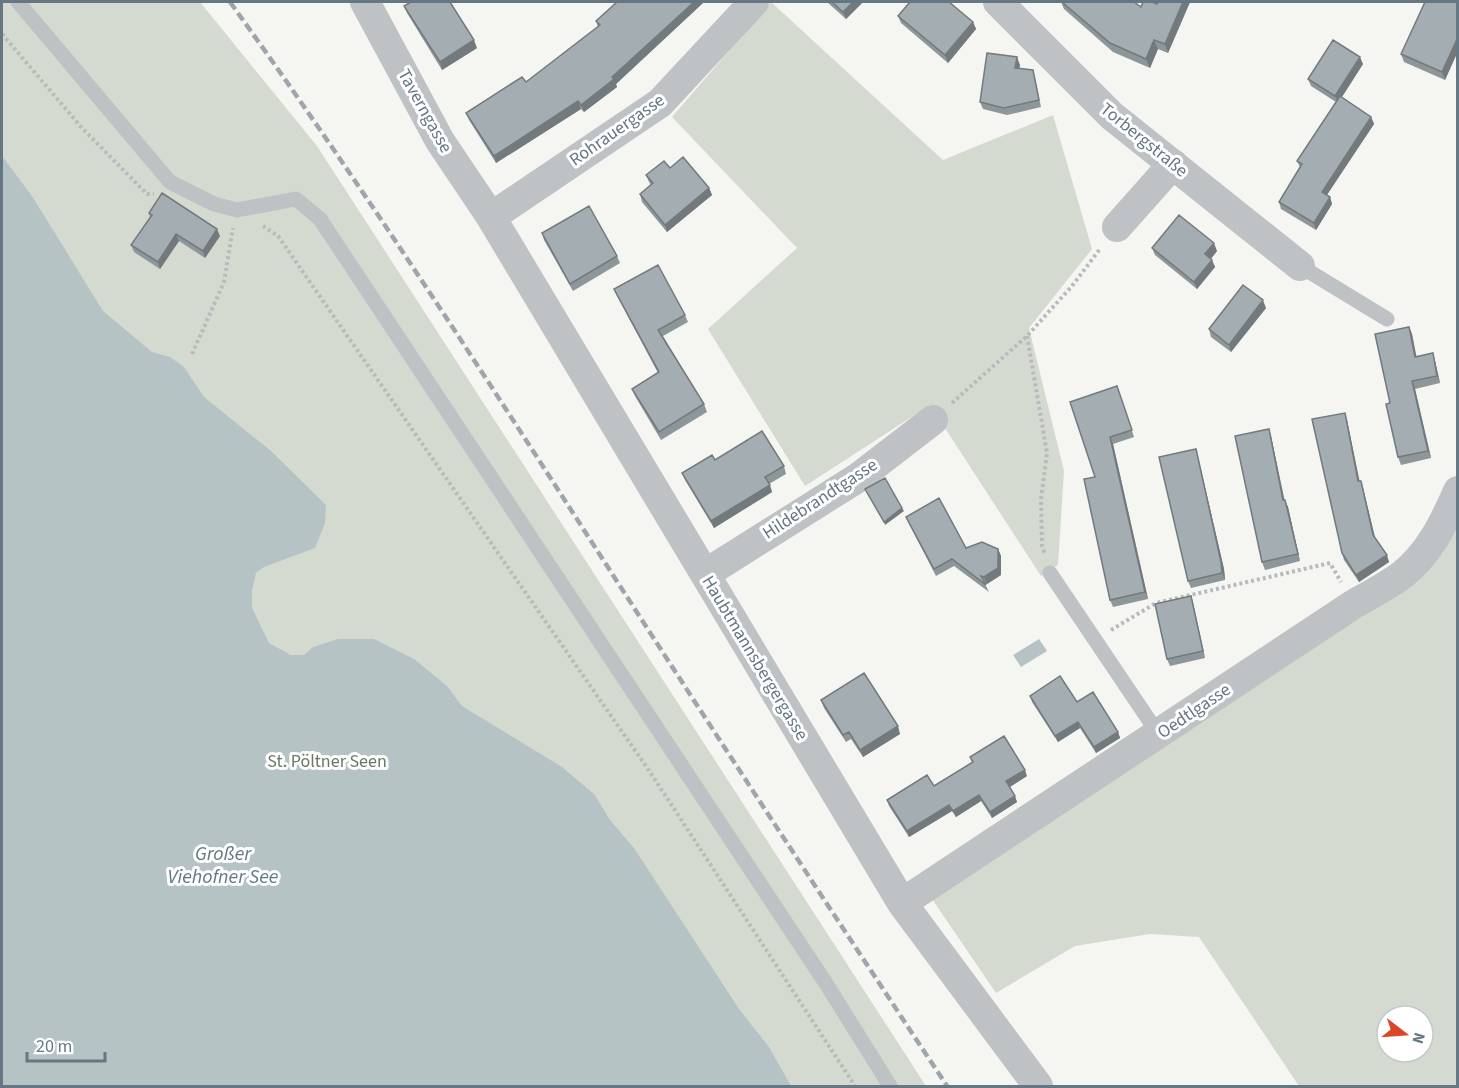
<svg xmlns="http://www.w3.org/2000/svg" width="1459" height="1088" font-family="'Source Sans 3',sans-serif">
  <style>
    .green { fill: #d5dad0; fill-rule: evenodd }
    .water { fill: #b5c3c5 }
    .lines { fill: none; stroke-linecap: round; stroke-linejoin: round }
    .path { stroke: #b8bbbd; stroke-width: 4; stroke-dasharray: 3 3; stroke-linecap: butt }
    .service { stroke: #bec2c5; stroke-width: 15 }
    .minor { stroke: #bec2c5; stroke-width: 30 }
    .rail { stroke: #9fa6ab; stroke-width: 4.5; stroke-dasharray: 9 4.5; stroke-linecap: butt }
    .wall { fill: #8d9699 }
    .shaded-wall { fill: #737a7d }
    .building { fill: #a4aeb2; stroke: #737a7d; stroke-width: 1.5 }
    .labels { text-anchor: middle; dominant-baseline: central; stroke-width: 6; stroke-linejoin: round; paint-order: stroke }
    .street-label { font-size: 18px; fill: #657782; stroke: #fff }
    .park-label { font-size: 18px; fill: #697963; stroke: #fff }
    .water-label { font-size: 20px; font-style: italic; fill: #60797f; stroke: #fff }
  </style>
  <rect width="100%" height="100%" fill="#f5f5f1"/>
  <path class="green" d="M 2,2 L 200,2 L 317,146 L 926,1086 L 2,1086 Z
    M 771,2 L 943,160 L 1053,115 L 1092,249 L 1029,328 L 1064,471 L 1058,565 L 1041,576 L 930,405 L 805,486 L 708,329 L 797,248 L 672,117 Z
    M 1457,528 L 1457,1086 L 1299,1086 L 1199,937 L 1150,934 L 1075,946 L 996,993 L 932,899 L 1254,684 L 1393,597 L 1433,561 ZM 1387,1016 L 1423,1016 L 1423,1052 L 1387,1052 Z"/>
  <path class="water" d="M 2,156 L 32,196 L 103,311 L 152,352 L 170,357 L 184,367 L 204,397 L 271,451 L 326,505 L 325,523 L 315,548 L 264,567 L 256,573 L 252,590 L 252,608 L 269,643 L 291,655 L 304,655 L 313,647 L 338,639 L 374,639 L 414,659 L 447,686 L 462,706 L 562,767 L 594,794 L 610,820 L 634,848 L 739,1009 L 769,1047 L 791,1086 L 2,1086 Z
    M 1039,639 L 1047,651 L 1021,667 L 1013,655 Z"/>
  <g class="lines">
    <path class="path" d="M 2,34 L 82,128 L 147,194 L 154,194
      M 263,226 L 278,236 L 650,772 L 855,1086
      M 1027,336 L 1047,453 L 1041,499 L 1042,545 L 1045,555
      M 192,354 L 224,282 L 233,228
      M 952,403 L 1027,336 L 1072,286 L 1100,249
      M 1111,630 L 1156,603 L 1330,563 L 1341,582"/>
    <path class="service" d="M 18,2 L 170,182 L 214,204 L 237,210 L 296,199 L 320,219 L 825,982 L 890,1086
      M 1300,266 L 1387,319
      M 1050,573 L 1159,735"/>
    <path class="minor" d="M 365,2 L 440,141 L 491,217 L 902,903 L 1038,1086
      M 998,2 L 1112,116 L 1300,266
      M 491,217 L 660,103 L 754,2
      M 1117,227 L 1173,164
      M 705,574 L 859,477 L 933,420
      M 902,903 L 1354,604 C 1370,595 1387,586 1402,575 C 1429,554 1444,523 1458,491"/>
    <path class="rail" d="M 230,2 C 370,196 499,398 629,600 C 734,763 840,924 947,1086"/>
  </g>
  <path class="wall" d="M 617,2 L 704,2 L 616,84 L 617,87 L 584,112 L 581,109 L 496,163 L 469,120 L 466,113 L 526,82 L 598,27 L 596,21 Z
    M 827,2 L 863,2 L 846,19 Z
    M 1061,2 L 1134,2 L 1141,7 L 1157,4 L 1158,2 L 1190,2 L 1168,53 L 1158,49 L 1150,68 L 1113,52 L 1064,9 Z
    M 1458,2 L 1458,51 L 1445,80 L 1404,62 L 1401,54 Z
    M 404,6 L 477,48 L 442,70 L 407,13 Z
    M 898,16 L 973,22 L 976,29 L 948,63 L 901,23 Z
    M 1363,64 L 1342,97 L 1371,117 L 1374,124 L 1327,195 L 1330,197 L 1332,204 L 1316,230 L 1281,209 L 1279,202 L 1300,167 L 1297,161 L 1336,102 L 1311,86 L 1308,79 Z
    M 1020,65 L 1019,68 L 1035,78 L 1041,107 L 1007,115 L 983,109 L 980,102 Z
    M 670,168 L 709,188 L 712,195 L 667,232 L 642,202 L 640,194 L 651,185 L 649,182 L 646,175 Z
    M 149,213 L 220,236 L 205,258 L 179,241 L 160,269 L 134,252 L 131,245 L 150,218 Z
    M 542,233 L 617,256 L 620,263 L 573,291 L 544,240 Z
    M 1152,248 L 1217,251 L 1211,259 L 1215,267 L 1197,289 L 1155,255 Z
    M 614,289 L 685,315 L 688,322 L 663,336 L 704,404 L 707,412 L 661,440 L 635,396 L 632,389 L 658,373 L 617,296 Z
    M 1266,308 L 1231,352 L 1211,337 L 1209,329 Z
    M 1409,327 L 1412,334 L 1416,357 L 1435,361 L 1440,383 L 1415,389 L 1431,458 L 1401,465 L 1398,457 L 1390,403 Z
    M 1117,386 L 1134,437 L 1113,444 L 1148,599 L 1113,607 L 1110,600 L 1095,477 Z
    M 1347,420 L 1359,481 L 1363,488 L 1375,537 L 1389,562 L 1359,582 L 1344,560 L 1342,553 Z
    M 1269,429 L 1271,436 L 1284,500 L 1288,507 L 1300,561 L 1265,570 L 1262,562 Z
    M 1196,449 L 1198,457 L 1224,569 L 1225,580 L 1191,588 L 1188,581 Z
    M 715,460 L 784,466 L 786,474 L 769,484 L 772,492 L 714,528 L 685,480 L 682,473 Z
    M 906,517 L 966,548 L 998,549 L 1001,556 L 1001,575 L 987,584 L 985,584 L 989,592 L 954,566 L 936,576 L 909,524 Z
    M 1191,596 L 1193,603 L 1205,658 L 1170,666 L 1167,659 Z
    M 1030,696 L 1077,702 L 1118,732 L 1120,738 L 1096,753 L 1080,728 L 1058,742 L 1032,702 Z
    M 821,700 L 900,734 L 863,757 L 851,739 L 846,742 L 824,708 Z
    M 970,757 L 1027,776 L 1010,787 L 1017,802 L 992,818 L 981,801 L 956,817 L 952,811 L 909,837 L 889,806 L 887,800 L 934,786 L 972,762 Z"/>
  <path class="shaded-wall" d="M 694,2 L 704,2 L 616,84 L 617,87 L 584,112 L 581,105 Z
    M 853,2 L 863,2 L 846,19 L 843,12 Z
    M 1183,2 L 1190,2 L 1168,53 L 1165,44 Z
    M 973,22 L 976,29 L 948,63 L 945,55 Z
    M 1458,37 L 1458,51 L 1445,80 L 1442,72 Z
    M 474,40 L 477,48 L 442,70 L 440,62 Z
    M 1154,40 L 1158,49 L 1150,68 L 1146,59 Z
    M 1017,57 L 1020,65 L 1018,75 L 1015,68 Z
    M 1360,57 L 1363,64 L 1338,103 L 1335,96 Z
    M 578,101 L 581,109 L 496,163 L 494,156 Z
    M 1371,117 L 1374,124 L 1324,199 L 1322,192 Z
    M 709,188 L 712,195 L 667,232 L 665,225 Z
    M 1330,197 L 1332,204 L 1316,230 L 1314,223 Z
    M 217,229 L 220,236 L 205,258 L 203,251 Z
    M 176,234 L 179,241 L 160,269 L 158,262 Z
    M 1214,243 L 1217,251 L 1208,262 L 1205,254 Z
    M 1212,260 L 1215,267 L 1197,289 L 1194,282 Z
    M 1263,300 L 1266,308 L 1231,352 L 1229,345 Z
    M 1409,327 L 1412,334 L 1418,364 L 1415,357 Z
    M 1433,353 L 1435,361 L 1440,383 L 1437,376 Z
    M 1412,381 L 1415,389 L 1431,458 L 1428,451 Z
    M 1345,413 L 1347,420 L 1361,488 L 1358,481 Z
    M 1269,429 L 1271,436 L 1286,507 L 1283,500 Z
    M 1110,437 L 1113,444 L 1148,599 L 1145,592 Z
    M 1196,449 L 1198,457 L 1224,569 L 1225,580 L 1222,573 Z
    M 1361,481 L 1363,488 L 1376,542 L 1373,535 Z
    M 770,485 L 772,492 L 714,528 L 711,521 Z
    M 1285,500 L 1288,507 L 1300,561 L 1298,554 Z
    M 902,508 L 904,511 L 885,525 L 884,522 Z
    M 998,549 L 1001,556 L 1001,575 L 987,584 L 984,577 Z
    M 1387,555 L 1389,562 L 1359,582 L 1356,575 Z
    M 1191,596 L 1193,603 L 1205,658 L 1203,651 Z
    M 1078,722 L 1080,728 L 1058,742 L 1055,736 Z
    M 898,726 L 900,734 L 863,757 L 860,750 Z
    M 1118,732 L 1120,738 L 1096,753 L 1094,747 Z
    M 1025,770 L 1027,776 L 1008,788 L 1006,781 Z
    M 979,795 L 981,801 L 956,817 L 953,811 Z
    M 1015,796 L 1017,802 L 992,818 L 990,812 Z
    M 949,805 L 952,811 L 909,837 L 907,831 Z"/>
  <path class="building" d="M 411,2 L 450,2 L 474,40 L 440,62 L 404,6 Z
    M 617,2 L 694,2 L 612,77 L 614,79 L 581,105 L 578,101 L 494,156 L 466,113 L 522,77 L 526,82 L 600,25 L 596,21 Z
    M 832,2 L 853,2 L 843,12 Z
    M 910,2 L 949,2 L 973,22 L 945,55 L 898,16 Z
    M 1062,2 L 1134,2 L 1141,7 L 1143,2 L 1152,2 L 1157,4 L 1158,2 L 1183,2 L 1165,44 L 1154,40 L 1146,59 L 1110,43 Z
    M 1425,2 L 1458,2 L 1458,37 L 1442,72 L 1401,54 Z
    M 1333,40 L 1360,57 L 1335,96 L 1308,79 Z
    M 987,53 L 1017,57 L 1015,68 L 1033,70 L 1039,100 L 1004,108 L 980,102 Z
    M 1340,96 L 1371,117 L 1322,192 L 1330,197 L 1314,223 L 1279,202 L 1302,164 L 1297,161 Z
    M 683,157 L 709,188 L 665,225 L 640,194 L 653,183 L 646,175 L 664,161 L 670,168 Z
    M 162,193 L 217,229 L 203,251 L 176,234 L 158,262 L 131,245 L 152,215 L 149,213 Z
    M 589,206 L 617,256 L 570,284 L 542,233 Z
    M 1179,215 L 1214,243 L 1205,254 L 1212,260 L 1194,282 L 1152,248 Z
    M 658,265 L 685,315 L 658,330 L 704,404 L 659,432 L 632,389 L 659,372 L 614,289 Z
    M 1243,285 L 1263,300 L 1229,345 L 1209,329 Z
    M 1409,327 L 1415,357 L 1433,353 L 1437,376 L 1412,381 L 1428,451 L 1398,457 L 1386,404 L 1390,403 L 1375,334 Z
    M 1117,386 L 1132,430 L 1110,437 L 1145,592 L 1110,600 L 1084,479 L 1095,477 L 1070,402 Z
    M 1345,413 L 1358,481 L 1361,481 L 1373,535 L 1387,555 L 1356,575 L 1342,553 L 1312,419 Z
    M 1269,429 L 1283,500 L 1285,500 L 1298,554 L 1262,562 L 1235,436 Z
    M 762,431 L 784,466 L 765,477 L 770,485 L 711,521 L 682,473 L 712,455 L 715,460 Z
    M 1196,449 L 1221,562 L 1222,573 L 1188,581 L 1159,457 Z
    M 885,478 L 902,508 L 884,522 L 865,489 Z
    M 939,498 L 966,548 L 982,542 L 998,549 L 998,568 L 984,577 L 981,576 L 986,585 L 952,559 L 934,569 L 906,517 Z
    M 1191,596 L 1203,651 L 1167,659 L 1155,604 Z
    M 864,673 L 898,726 L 860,750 L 849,732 L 843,735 L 821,700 Z
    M 1060,676 L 1077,702 L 1093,692 L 1118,732 L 1094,747 L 1078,722 L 1055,736 L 1030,696 Z
    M 1004,736 L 1025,770 L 1006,781 L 1015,796 L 990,812 L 979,795 L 953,811 L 949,805 L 907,831 L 887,800 L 927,775 L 934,786 L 973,762 L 970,757 Z"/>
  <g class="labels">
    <g class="street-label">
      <text transform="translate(425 111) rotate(61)">Taverngasse</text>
      <text transform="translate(617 130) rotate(-35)">Rohrauergasse</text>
      <text transform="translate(1144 140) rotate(39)">Torbergstraße</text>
      <text transform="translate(820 499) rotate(-33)">Hildebrandtgasse</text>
      <text transform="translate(755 658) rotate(59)">Haubtmannsbergergasse</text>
      <text transform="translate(1194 711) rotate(-34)">Oedtlgasse</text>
    </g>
    <g class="park-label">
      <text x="327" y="761">St. Pöltner Seen</text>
    </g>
    <g class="water-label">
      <text x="223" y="854">Großer<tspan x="223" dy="23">Viehofner See</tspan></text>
    </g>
  </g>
  <rect width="1459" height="1088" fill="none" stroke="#657782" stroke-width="6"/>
  <g transform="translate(1405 1034) rotate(107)"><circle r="28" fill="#ffffff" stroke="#c1c9cd" stroke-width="1.5"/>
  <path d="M0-4.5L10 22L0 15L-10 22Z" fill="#de4528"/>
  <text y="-9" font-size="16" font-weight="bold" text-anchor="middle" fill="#657782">N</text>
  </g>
  <path d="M27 1052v9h78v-9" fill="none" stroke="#657782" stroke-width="3"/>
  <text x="36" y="1052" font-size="18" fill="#657782" stroke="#ffffff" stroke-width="4.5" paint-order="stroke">20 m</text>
</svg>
